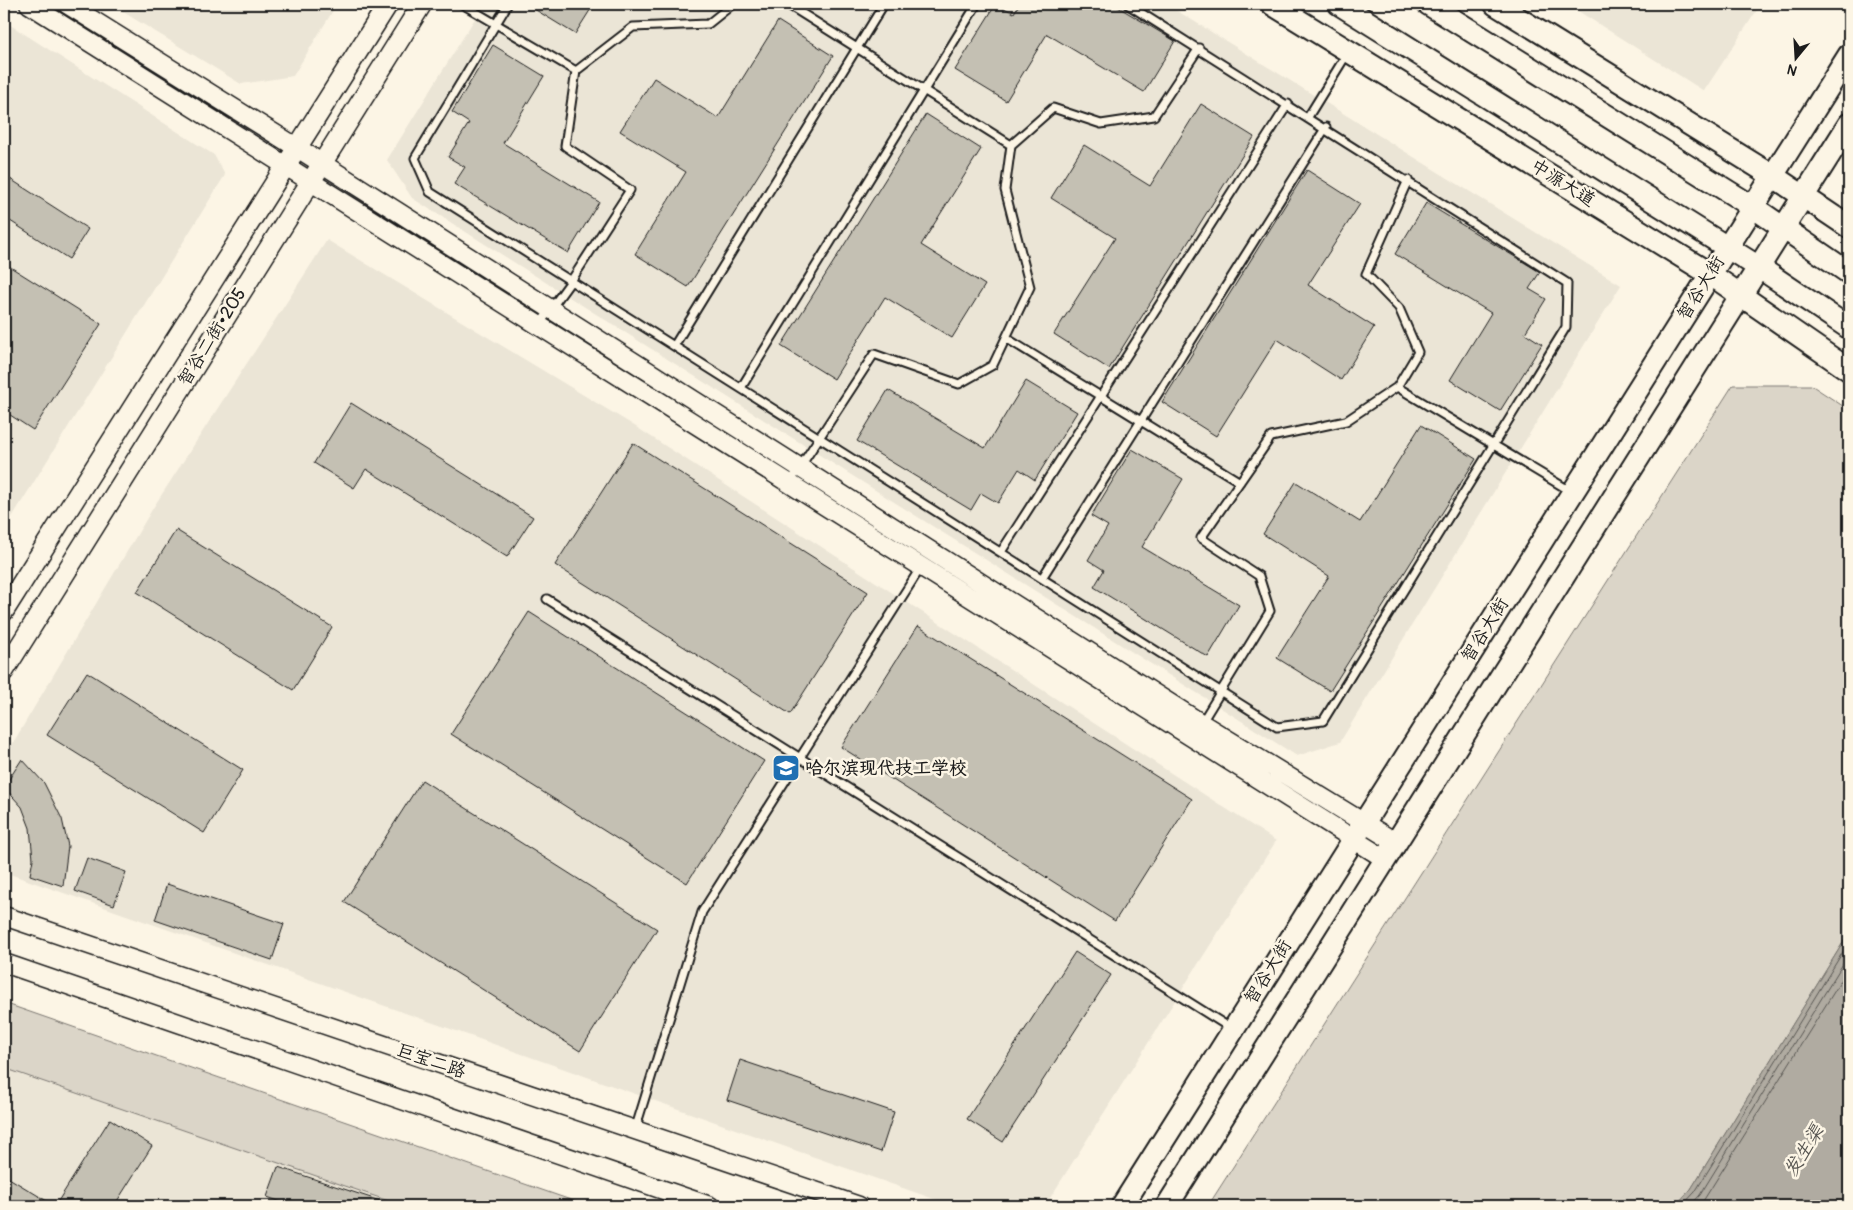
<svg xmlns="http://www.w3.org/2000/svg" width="1853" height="1210" font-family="Pangolin,'LXGW WenKai TC',sans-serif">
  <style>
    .built { fill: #ebe5d6 }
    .green { fill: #dbd5c8; stroke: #7c7872 }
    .water { fill: #b0aba1; stroke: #75726c }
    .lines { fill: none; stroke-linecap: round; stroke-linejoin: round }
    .shore { stroke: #575551; stroke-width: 1 }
    .building { fill: #c4c0b3; stroke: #1c1c1c }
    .service-casing { stroke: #1c1c1c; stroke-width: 11 }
    .tertiary-casing { stroke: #1c1c1c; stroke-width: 21 }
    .secondary-casing { stroke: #1c1c1c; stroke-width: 22 }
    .primary-casing { stroke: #1c1c1c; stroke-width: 25 }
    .service { stroke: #fcf5e5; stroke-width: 7 }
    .tertiary { stroke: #fcf5e5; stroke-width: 18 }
    .secondary { stroke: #fcf5e5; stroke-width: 19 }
    .primary { stroke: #fcf5e5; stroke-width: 21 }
    .labels { text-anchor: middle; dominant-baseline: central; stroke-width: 5; stroke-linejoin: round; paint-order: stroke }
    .street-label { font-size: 18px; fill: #1c1c1c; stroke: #fcf5e5 }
    .poi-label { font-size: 18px; font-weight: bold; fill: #1c1c1c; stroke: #fcf5e5; text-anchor: start }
    .water-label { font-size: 19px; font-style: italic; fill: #575551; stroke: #fcf5e5 }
  </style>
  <rect width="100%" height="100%" fill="#fcf5e5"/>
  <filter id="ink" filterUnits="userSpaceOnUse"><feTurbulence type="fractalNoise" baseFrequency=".02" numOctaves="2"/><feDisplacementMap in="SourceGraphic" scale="10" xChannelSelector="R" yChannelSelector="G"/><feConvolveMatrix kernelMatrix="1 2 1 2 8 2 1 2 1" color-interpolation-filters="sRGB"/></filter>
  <g filter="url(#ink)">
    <path class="built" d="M 110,4 L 337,4 L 293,76 L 241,84 Z
      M 484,4 L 1166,4 L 1621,285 L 1340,742 L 1297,756 L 412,198 L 387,160 Z
      M 1567,4 L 1761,4 L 1704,91 Z
      M 4,21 L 214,155 L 225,175 L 4,530 Z
      M 327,240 L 633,425 L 1276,841 L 1045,1206 L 954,1206 L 4,872 L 4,758 L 153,508 Z
      M 4,1068 L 180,1129 L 403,1206 L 4,1206 Z"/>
    <path class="green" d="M 1733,385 L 1811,385 L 1849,410 L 1849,933 L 1691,1189 L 1675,1206 L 1208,1206 Z
      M 4,1003 L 588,1206 L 403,1206 L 4,1068 Z"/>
    <path class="water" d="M 1849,933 L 1849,1206 L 1675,1206 L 1691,1189 Z"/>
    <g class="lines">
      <path class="shore" d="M 1682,1206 L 1695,1192 L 1849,942
        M 1690,1206 L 1700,1195 L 1849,954
        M 1700,1206 L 1849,968"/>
    </g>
    <path class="building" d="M 526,4 L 594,4 L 575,34 Z
      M 996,4 L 1014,13 L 1019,4 L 1113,4 L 1175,41 L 1144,92 L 1047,34 L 1006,101 L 955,70 Z
      M 778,21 L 833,56 L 688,287 L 635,254 L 686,172 L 620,131 L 654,78 L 718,118 Z
      M 493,45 L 544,76 L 503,143 L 599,202 L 568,253 L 454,184 L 465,167 L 448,157 L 469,123 L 452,112 Z
      M 1201,104 L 1254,137 L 1109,369 L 1054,334 L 1115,238 L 1051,198 L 1084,145 L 1150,186 Z
      M 926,114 L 981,149 L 921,245 L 985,285 L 952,338 L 885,297 L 834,379 L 781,346 Z
      M 1307,170 L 1360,204 L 1308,285 L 1374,327 L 1341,380 L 1277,339 L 1216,436 L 1162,402 Z
      M 4,175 L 88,229 L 69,259 L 4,217 Z
      M 1426,203 L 1540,272 L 1529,289 L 1546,299 L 1525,333 L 1542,344 L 1500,411 L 1450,380 L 1491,313 L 1395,254 Z
      M 4,263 L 101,324 L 33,430 L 4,411 Z
      M 1026,381 L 1077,412 L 1035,480 L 1019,469 L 998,503 L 981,493 L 971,510 L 857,441 L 888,390 L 985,448 Z
      M 351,403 L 533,517 L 507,557 L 366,469 L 354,488 L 314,463 Z
      M 1421,425 L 1476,459 L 1330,691 L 1277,658 L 1329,576 L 1263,534 L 1296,482 L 1360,522 Z
      M 633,443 L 868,592 L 790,714 L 555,565 Z
      M 1132,449 L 1183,479 L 1142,547 L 1239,605 L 1208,657 L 1094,587 L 1104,570 L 1088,560 L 1108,526 L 1091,516 Z
      M 176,530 L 332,627 L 293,690 L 137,592 Z
      M 529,612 L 764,761 L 687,883 L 451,734 Z
      M 918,626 L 1192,799 L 1115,921 L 841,747 Z
      M 87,672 L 243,770 L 204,833 L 47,735 Z
      M 22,759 L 44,783 L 62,819 L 68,846 L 63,886 L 30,875 L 33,859 L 30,828 L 22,807 L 4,787 Z
      M 422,780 L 657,929 L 580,1051 L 344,902 Z
      M 87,858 L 126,872 L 114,905 L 75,891 Z
      M 167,884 L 284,924 L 272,960 L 155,920 Z
      M 1075,952 L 1111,975 L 1003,1142 L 967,1119 Z
      M 740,1060 L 894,1112 L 881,1152 L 727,1100 Z
      M 110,1119 L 152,1146 L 114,1206 L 55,1206 Z
      M 278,1167 L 395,1206 L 293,1206 L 267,1197 Z
      M 4,1175 L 55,1206 L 4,1206 Z"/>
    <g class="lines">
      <defs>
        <path id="service" d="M 462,4 L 576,71
          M 508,4 L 415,158 L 430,192 L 1277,727 L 1323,721 L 1566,327 L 1567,283 L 1127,4
          M 787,4 L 1011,145
          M 1308,117 L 1345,57
          M 539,325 L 571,281 L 630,190 L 565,146 L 576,71 L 633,27 L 708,24 L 733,4
          M 1006,338 L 1240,482
          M 674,346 L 884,4
          M 1397,387 L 1572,492
          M 741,388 L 977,4
          M 789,484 L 874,354 L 959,384 L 993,365 L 1030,287 L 1005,190 L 1011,145 L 1053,108 L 1101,124 L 1154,116 L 1199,48
          M 1001,552 L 1288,104
          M 1042,578 L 1326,127
          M 547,599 L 1232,1029
          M 1202,722 L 1270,611 L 1259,576 L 1201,538 L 1271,437 L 1346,421 L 1397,387 L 1418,352 L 1399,308 L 1366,274 L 1408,180
          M 635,1130 L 702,912 L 921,567
          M 672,1206 L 676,1195"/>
        <path id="tertiary" d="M 29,4 L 1385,859
          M 67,4 L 296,147 L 1201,723 L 1395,842
          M 4,916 L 859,1206
          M 4,963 L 710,1206"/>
        <path id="secondary" d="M 4,611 L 388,4
          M 4,671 L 422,4"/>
        <path id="primary" d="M 1272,4 L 1710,274 L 1849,370
          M 1339,4 L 1760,268 L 1849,328
          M 1428,4 L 1753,207 L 1849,273
          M 1495,4 L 1773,176 L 1849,227
          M 1122,1206 L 1849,55
          M 1167,1206 L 1849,124"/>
      </defs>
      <use href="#service" class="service-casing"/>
      <use href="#tertiary" class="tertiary-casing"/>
      <use href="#secondary" class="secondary-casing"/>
      <use href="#primary" class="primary-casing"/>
      <use href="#service" class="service"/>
      <use href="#tertiary" class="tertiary"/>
      <use href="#secondary" class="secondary"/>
      <use href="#primary" class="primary"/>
    </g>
  </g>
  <defs>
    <symbol id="school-square" viewBox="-11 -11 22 22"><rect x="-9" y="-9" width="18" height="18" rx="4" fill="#1f6fb2" stroke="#fcf5e5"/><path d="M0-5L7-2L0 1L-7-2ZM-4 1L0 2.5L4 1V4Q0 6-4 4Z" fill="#fff"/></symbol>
  </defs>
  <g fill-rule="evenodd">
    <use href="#school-square" x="770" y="752" width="32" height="32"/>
  </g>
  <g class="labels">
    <g class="street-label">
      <text transform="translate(1563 183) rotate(32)">中源大道</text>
      <text transform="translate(1701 288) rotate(-58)">智谷大街</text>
      <text transform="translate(212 337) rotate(-58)">智谷二街•205</text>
      <text transform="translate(1485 630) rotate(-58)">智谷大街</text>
      <text transform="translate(1268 972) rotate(-58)">智谷大街</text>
      <text transform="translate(431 1061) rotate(19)">巨宝二路</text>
    </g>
    <g class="poi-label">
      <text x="805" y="768">哈尔滨现代技工学校</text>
    </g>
    <g class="water-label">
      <text transform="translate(1804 1151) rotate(-58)">发生渠</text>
    </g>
  </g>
  <rect width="1853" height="1210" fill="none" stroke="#fcf5e5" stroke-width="20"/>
  <rect x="10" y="10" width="1833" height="1190" fill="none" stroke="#1c1c1c" stroke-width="2" filter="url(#ink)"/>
  <g transform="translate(1796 58) rotate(198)" stroke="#fcf5e5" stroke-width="4" paint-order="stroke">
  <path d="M0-4L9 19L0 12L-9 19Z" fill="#1c1c1c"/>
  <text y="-8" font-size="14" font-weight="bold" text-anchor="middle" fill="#1c1c1c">N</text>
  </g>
</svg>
